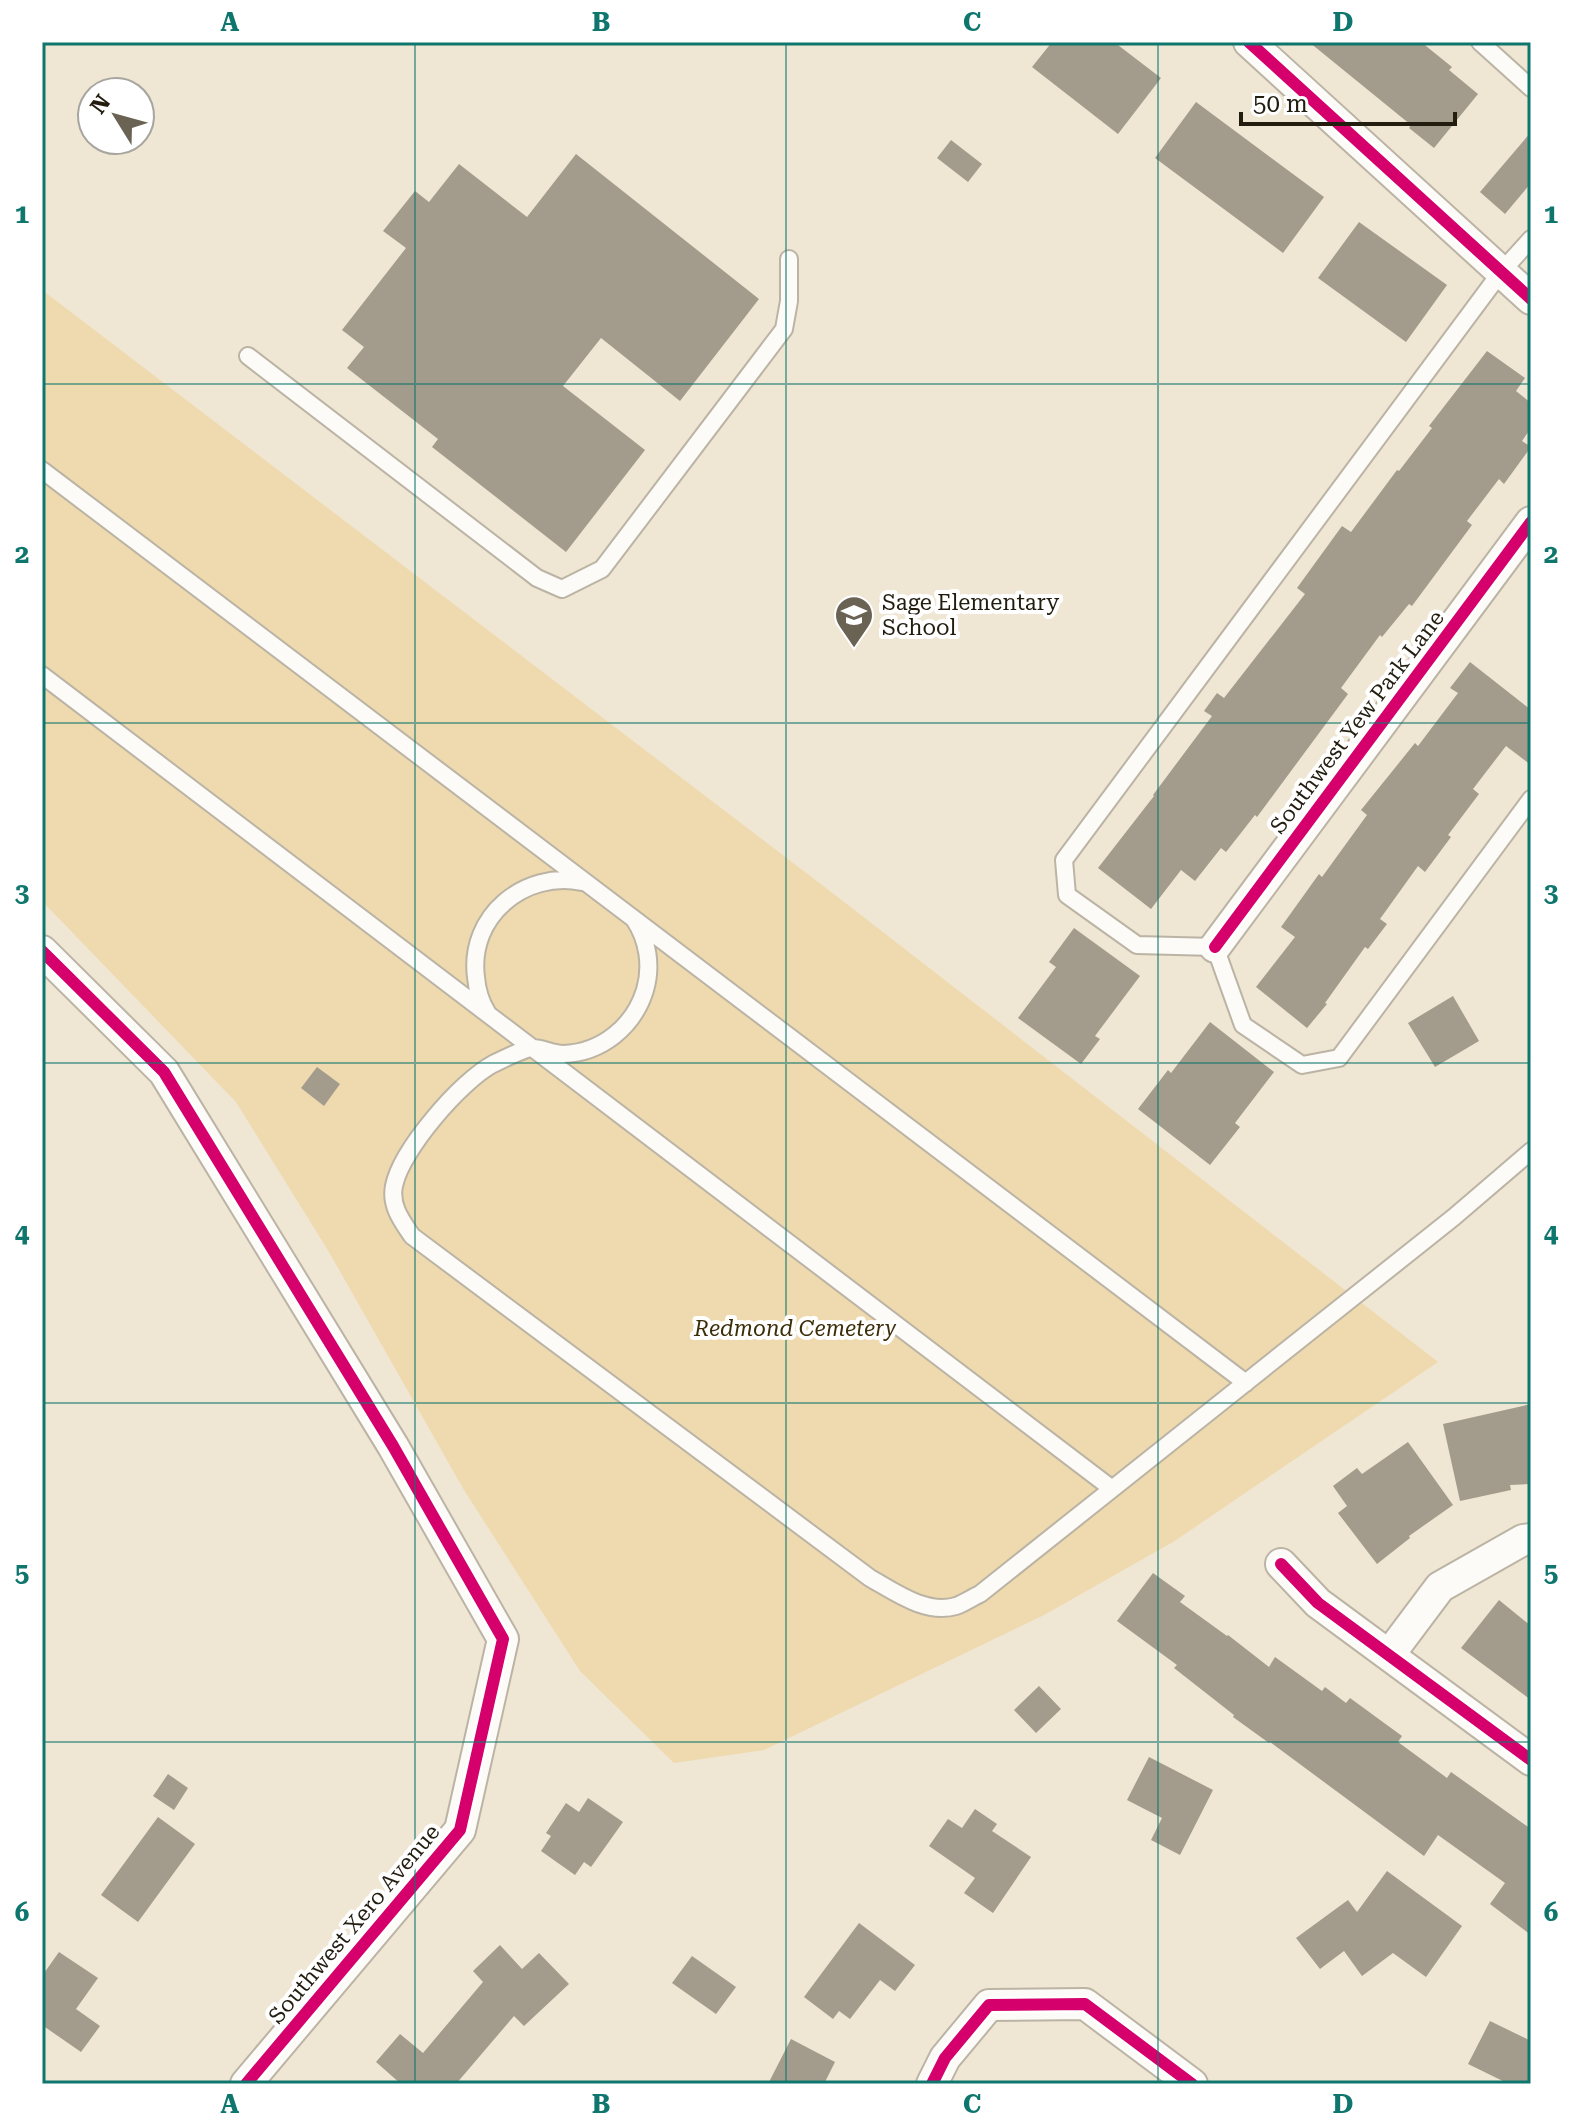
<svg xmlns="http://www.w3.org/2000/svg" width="1573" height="2126" font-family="'Roboto Serif',serif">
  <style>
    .green { fill: #eedaae }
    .building { fill: #a39c8d }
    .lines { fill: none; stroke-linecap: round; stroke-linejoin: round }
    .lane-casing { stroke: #bbb4a5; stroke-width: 20 }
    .street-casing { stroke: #bbb4a5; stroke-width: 34 }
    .lane { stroke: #fdfbf8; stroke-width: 16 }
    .street { stroke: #fdfbf8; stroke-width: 30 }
    .cycleway-casing { stroke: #fff; stroke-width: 17 }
    .cycleway { stroke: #d6006c; stroke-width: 12 }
    .grid { fill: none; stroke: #0f766e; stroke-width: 2; stroke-opacity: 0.55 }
    .labels { text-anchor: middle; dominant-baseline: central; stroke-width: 8; stroke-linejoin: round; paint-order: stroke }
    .poi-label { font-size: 22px; fill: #231d10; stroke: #fff; text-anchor: start }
    .street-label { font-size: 22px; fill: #231d10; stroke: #fff }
    .park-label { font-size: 22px; font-style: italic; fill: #3c2e09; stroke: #fff }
    .neatline { fill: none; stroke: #0f766e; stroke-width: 3 }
    .grid-label { font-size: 26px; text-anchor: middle; font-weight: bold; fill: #0f766e }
  </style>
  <rect width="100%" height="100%" fill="#efe6d3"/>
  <path class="green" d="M 42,290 L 835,895 L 1438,1362 L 1173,1542 L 1044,1615 L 764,1750 L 674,1763 L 580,1671 L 464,1490 L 329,1252 L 236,1102 L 42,901 Z"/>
  <path class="building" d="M 1052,42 L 1114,42 L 1161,78 L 1118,134 L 1032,67 Z
    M 1309,42 L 1421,42 L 1452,67 L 1449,70 L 1478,94 L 1434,148 L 1409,128 L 1411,125 Z
    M 1196,102 L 1324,197 L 1283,253 L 1155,158 Z
    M 1531,132 L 1531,183 L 1505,214 L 1480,192 Z
    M 951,140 L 982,164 L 968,182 L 937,158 Z
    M 576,154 L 759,299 L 680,401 L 601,338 L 563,386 L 645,450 L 566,552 L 432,447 L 438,439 L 347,368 L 364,347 L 342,330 L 406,248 L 383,231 L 415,191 L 429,202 L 459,164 L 527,217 Z
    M 1359,222 L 1447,285 L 1406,342 L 1318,278 Z
    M 1487,351 L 1525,378 L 1516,391 L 1531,403 L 1531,428 L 1522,441 L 1531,447 L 1504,484 L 1499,479 L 1467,521 L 1472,525 L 1412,606 L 1409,604 L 1382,637 L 1380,635 L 1341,688 L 1348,694 L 1257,817 L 1255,815 L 1226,852 L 1221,848 L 1195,881 L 1181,870 L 1151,909 L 1098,868 L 1154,796 L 1153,795 L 1212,716 L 1204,711 L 1217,693 L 1224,698 L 1305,594 L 1297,588 L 1342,526 L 1351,532 L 1397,470 L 1399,471 L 1432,428 L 1429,426 Z
    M 1470,662 L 1531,710 L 1531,765 L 1506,746 L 1473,789 L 1479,794 L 1448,835 L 1451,837 L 1425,872 L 1418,866 L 1380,919 L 1387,924 L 1368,949 L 1365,947 L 1325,1003 L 1327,1004 L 1307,1028 L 1256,987 L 1295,937 L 1281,927 L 1319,874 L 1322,877 L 1367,815 L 1361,810 L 1415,743 L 1418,746 L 1458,693 L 1450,688 Z
    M 1074,928 L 1140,976 L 1095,1036 L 1100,1039 L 1081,1064 L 1018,1018 L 1056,967 L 1049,962 Z
    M 1453,996 L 1479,1041 L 1435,1067 L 1408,1023 Z
    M 1210,1022 L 1274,1072 L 1235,1123 L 1240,1127 L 1210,1165 L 1138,1109 L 1168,1070 L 1171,1073 Z
    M 317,1067 L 340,1084 L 324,1106 L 301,1088 Z
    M 1531,1404 L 1531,1484 L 1510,1485 L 1511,1490 L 1460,1501 L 1443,1424 Z
    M 1408,1442 L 1453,1505 L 1409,1536 L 1410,1538 L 1377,1564 L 1338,1513 L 1347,1506 L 1333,1486 L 1357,1468 L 1362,1474 Z
    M 1153,1573 L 1185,1596 L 1180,1602 L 1227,1636 L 1228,1635 L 1269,1667 L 1275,1657 L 1322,1691 L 1325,1687 L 1346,1703 L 1350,1698 L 1402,1736 L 1398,1742 L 1447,1778 L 1451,1772 L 1531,1829 L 1531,1935 L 1490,1904 L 1505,1883 L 1438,1835 L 1424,1856 L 1270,1742 L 1269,1743 L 1233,1717 L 1234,1715 L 1174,1668 L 1177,1665 L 1117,1621 Z
    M 1499,1600 L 1531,1626 L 1531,1700 L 1461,1648 Z
    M 1039,1686 L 1061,1709 L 1036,1733 L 1014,1710 Z
    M 1149,1757 L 1213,1790 L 1180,1855 L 1151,1840 L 1162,1818 L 1127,1800 Z
    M 168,1774 L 188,1788 L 174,1810 L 153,1796 Z
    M 588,1798 L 623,1822 L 591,1867 L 584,1862 L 575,1875 L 541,1851 L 551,1836 L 546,1833 L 566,1803 L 579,1812 Z
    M 975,1809 L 997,1824 L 992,1831 L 1031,1857 L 993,1913 L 964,1893 L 975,1878 L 929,1846 L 948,1819 L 962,1828 Z
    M 158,1817 L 195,1844 L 138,1922 L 101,1895 Z
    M 1387,1871 L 1462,1926 L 1426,1977 L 1393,1953 L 1362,1976 L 1344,1951 L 1320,1969 L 1296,1938 L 1348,1900 L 1357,1912 Z
    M 859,1923 L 915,1965 L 895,1991 L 880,1980 L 850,2019 L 839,2011 L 833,2019 L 804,1997 Z
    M 500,1945 L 522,1969 L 539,1953 L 569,1984 L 524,2026 L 514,2016 L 456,2084 L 401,2084 L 376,2062 L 400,2034 L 423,2053 L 483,1982 L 473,1971 Z
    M 59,1952 L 98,1978 L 76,2009 L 100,2026 L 81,2052 L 42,2025 L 42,1976 Z
    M 692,1956 L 736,1987 L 716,2014 L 672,1983 Z
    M 1490,2021 L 1531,2041 L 1531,2084 L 1509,2084 L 1468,2064 Z
    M 791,2039 L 835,2062 L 824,2084 L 768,2084 Z"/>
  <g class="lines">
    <defs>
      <path id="lane" d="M 1480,42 L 1531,88
        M 1531,239 L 1501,272 L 1064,860 L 1067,895 L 1137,945 L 1215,947 L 1243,1025 L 1302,1065 L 1339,1058 L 1531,799
        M 248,356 L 537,578 L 562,589 L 602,569 L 784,329 L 789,301 L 789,259
        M 42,470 L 1246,1383
        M 42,675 L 1111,1488
        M 634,919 C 648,940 652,966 645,990 C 634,1026 602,1053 563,1054 C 553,1054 542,1048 533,1048 C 526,1048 501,1060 493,1064 C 461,1081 401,1150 394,1186 C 390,1206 402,1221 412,1236 L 870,1578 C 895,1592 926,1615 956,1606 C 964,1603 973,1597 980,1594 L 1454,1217 L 1531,1151
        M 487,1012 C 480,1001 477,989 476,977 C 468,916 525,870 582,882"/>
      <path id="street" d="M 1249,42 L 1531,299
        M 1215,947 L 1531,522
        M 42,951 L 164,1072 L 393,1446 L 503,1639 L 460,1830 L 246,2084
        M 1281,1564 L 1318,1603 L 1531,1760
        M 1389,1655 L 1440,1587 L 1523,1540 L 1531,1539
        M 932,2084 L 945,2058 L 989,2005 L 1085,2004 L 1192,2084"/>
    </defs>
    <use href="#lane" class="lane-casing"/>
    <use href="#street" class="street-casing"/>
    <use href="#lane" class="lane"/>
    <use href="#street" class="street"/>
    <defs>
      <path id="cycleway" d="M 1249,42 L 1531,299
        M 1215,947 L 1531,522
        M 42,951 L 164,1072 L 393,1446 L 503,1639 L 460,1830 L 246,2084
        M 1281,1564 L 1318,1603 L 1531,1760
        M 932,2084 L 945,2058 L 989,2005 L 1085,2004 L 1192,2084"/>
    </defs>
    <use href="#cycleway" class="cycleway-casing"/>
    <use href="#cycleway" class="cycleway"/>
  </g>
  <path class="grid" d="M 415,42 L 415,2084M 786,42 L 786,2084M 1158,42 L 1158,2084M 42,384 L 1531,384M 42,723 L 1531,723M 42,1063 L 1531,1063M 42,1403 L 1531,1403M 42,1742 L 1531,1742"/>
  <defs>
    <symbol id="school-pin" viewBox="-11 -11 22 30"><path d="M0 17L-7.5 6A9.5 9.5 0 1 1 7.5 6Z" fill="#6a6354" stroke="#fff"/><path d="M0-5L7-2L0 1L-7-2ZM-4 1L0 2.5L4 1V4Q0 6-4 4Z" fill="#fff"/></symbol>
  </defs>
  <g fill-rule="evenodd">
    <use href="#school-pin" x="832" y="593" width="44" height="60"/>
  </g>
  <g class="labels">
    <g class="poi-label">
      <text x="882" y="602">Sage Elementary<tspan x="882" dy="25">School</tspan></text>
    </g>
    <g class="street-label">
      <text transform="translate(1357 722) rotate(-53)">Southwest Yew Park Lane</text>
      <text transform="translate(354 1924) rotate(-50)">Southwest Xero Avenue</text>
    </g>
    <g class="park-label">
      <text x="795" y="1328">Redmond Cemetery</text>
    </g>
  </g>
  <rect width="1573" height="2126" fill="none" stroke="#ffffff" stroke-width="88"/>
  <g transform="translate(116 116) rotate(307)"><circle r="38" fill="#ffffff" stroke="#a7a59f" stroke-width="2"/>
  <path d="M0-6L14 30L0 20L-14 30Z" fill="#6a6354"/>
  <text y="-12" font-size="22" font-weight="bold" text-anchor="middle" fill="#231d10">N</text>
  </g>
  <path d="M1241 112v12h214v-12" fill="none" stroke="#231d10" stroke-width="4"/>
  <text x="1253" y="112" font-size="24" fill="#231d10" stroke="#ffffff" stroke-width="6" paint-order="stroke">50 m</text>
  <rect x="44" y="44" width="1485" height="2038" class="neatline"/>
  <g class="grid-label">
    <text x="230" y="31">A</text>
    <text x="601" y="31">B</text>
    <text x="972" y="31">C</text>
    <text x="1343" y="31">D</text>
    <text x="22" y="223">1</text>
    <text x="1551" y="223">1</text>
    <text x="22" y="563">2</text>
    <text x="1551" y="563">2</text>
    <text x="22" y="902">3</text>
    <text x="1551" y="902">3</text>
    <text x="22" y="1242">4</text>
    <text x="1551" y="1242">4</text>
    <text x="22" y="1582">5</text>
    <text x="1551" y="1582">5</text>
    <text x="22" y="1921">6</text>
    <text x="1551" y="1921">6</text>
    <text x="230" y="2113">A</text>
    <text x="601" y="2113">B</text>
    <text x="972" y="2113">C</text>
    <text x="1343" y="2113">D</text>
  </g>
</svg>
